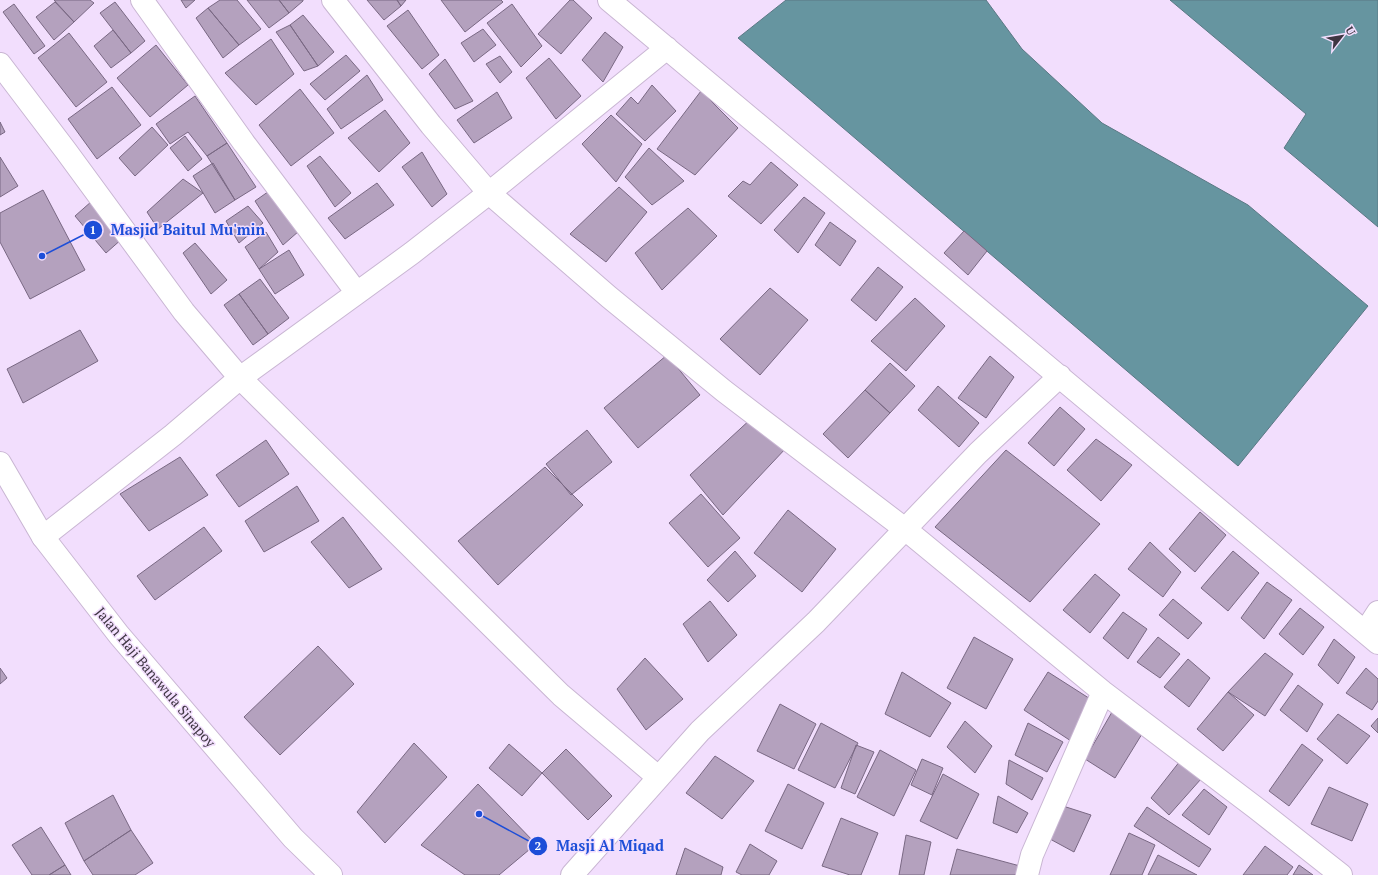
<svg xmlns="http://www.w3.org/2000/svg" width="1378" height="875" font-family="'PT Serif',serif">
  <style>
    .water { fill: #6695a0; stroke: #5a7884 }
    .building { fill: #b4a1be; stroke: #796883 }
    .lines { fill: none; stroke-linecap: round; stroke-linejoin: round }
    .minor-casing { stroke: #c9b6d3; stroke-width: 24 }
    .trunk-casing { stroke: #c9b6d3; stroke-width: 24 }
    .minor { stroke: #fff; stroke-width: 22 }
    .trunk { stroke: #fff; stroke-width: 22 }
    .labels { text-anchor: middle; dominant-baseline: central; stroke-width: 3; stroke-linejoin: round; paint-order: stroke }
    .street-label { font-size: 14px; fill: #3e3642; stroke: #f2defd }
    .leader { fill: none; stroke: #1d4ed8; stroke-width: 1.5 }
    .callout-dot { fill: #1d4ed8; stroke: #f2defd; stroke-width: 1.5 }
    .mark-label { font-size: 12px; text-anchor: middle; font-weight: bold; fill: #fff }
    .callout-label { font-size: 15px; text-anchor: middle; font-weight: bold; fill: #1d4ed8; stroke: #f2defd; stroke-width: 3; stroke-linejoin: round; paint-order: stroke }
  </style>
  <rect width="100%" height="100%" fill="#f2defd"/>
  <path class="water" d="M 786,0 L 986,0 L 1022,49 L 1102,123 L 1248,205 L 1368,306 L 1238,466 L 738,38 Z
    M 1170,0 L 1378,0 L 1378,227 L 1284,148 L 1306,114 Z"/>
  <path class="building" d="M 54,0 L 90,0 L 94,3 L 74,22 Z
    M 181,0 L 195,0 L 186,8 Z
    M 220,0 L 237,0 L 261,29 L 239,45 L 208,8 Z
    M 247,0 L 279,0 L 289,13 L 269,28 Z
    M 279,0 L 303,0 L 303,1 L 289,13 Z
    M 367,0 L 397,0 L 401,6 L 384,20 Z
    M 397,0 L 406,0 L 401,6 Z
    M 441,0 L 501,0 L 503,2 L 465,32 Z
    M 570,0 L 573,0 L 592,18 L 561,54 L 538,34 Z
    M 55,2 L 74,22 L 54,40 L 36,17 Z
    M 115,2 L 145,41 L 131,53 L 100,13 Z
    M 14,4 L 45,46 L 34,54 L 3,12 Z
    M 512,4 L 542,46 L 521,67 L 487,23 Z
    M 208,8 L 239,45 L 223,58 L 196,18 Z
    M 408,10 L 439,55 L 422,69 L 387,26 Z
    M 303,15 L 334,52 L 318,66 L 290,25 Z
    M 290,25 L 318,66 L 304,71 L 276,32 Z
    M 483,29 L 496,45 L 474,62 L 461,43 Z
    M 113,30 L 131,53 L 111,68 L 94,46 Z
    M 605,32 L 623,47 L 603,82 L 582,60 Z
    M 69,33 L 107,82 L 76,107 L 38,58 Z
    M 271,39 L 294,74 L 256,105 L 225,73 Z
    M 156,45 L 188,85 L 150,117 L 117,78 Z
    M 346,55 L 360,71 L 325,100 L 310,84 Z
    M 500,56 L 512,72 L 500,83 L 486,64 Z
    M 549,58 L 581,96 L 556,119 L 526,78 Z
    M 445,59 L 473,101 L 455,109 L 429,74 Z
    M 367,75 L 383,100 L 341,129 L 327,109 Z
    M 652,85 L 676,111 L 645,141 L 616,114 L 631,97 L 638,104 Z
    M 112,87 L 141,125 L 97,159 L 68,119 Z
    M 300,89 L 334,133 L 291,166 L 259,125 Z
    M 701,91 L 738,128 L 695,175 L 657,149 Z
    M 497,92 L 512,118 L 474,143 L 457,120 Z
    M 195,96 L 227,143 L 207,156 L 188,132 L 170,144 L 156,124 Z
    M 385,110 L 410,143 L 379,172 L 348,138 Z
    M 611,115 L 642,144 L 616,182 L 582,144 Z
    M 0,122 L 5,132 L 0,135 Z
    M 152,127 L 168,145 L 135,176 L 119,158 Z
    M 185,136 L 202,159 L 188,171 L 170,148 Z
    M 227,143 L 256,187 L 235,200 L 207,156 Z
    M 649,148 L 684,181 L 652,205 L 625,177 Z
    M 422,152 L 447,194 L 432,207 L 402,167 Z
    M 320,156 L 351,193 L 335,207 L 307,166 Z
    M 0,157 L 18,186 L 0,197 Z
    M 771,162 L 798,185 L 761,224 L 728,196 L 743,181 L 750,185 Z
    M 213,163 L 235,200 L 215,213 L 193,176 Z
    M 183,179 L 203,193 L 158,229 L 147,212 Z
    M 377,183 L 394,205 L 345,239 L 328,218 Z
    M 619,187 L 647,212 L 606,262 L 570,234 Z
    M 272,189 L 299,231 L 283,245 L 255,201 Z
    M 43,190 L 85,270 L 30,299 L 0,242 L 0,213 Z
    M 804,197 L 825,213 L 798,253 L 774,230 Z
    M 92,201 L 123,238 L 106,253 L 75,216 Z
    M 248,206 L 263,223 L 239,243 L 226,221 Z
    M 688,208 L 717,236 L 662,290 L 635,253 Z
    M 830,222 L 856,241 L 840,266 L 815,245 Z
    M 964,231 L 987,251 L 968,275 L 944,253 Z
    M 266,232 L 278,252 L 259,269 L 245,247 Z
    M 195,243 L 227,280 L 211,294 L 183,253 Z
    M 289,250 L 304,275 L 275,294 L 259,269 Z
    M 878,267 L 903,287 L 876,321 L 851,300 Z
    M 260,279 L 289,318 L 268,334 L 239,294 Z
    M 770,288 L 808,320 L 760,375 L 720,339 Z
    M 239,294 L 268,334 L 253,345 L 224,305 Z
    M 915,298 L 945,326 L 906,371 L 871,341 Z
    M 80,330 L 98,361 L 23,403 L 7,369 Z
    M 667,355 L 700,395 L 638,448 L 604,408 Z
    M 990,356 L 1014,377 L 986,418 L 958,398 Z
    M 890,363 L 915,386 L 890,413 L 865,390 Z
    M 938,386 L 979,423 L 959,447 L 918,410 Z
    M 865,390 L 890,413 L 848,458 L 823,434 Z
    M 1060,407 L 1085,429 L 1054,466 L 1028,443 Z
    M 753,417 L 787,447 L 723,515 L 690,475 Z
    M 587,430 L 612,462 L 571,495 L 546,464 Z
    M 1096,439 L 1132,465 L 1101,501 L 1067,470 Z
    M 266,440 L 289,474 L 239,507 L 216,475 Z
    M 1006,450 L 1100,524 L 1030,602 L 935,527 Z
    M 180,457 L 208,495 L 149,531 L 120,494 Z
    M 545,467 L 583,505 L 498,585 L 458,541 Z
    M 297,486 L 319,521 L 264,552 L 245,521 Z
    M 701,494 L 740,538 L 708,567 L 669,523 Z
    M 788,510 L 836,549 L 802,592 L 754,553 Z
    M 1200,512 L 1226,535 L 1195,572 L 1169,549 Z
    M 343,517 L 382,569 L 349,588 L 311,542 Z
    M 204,527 L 222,551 L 155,600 L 137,576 Z
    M 1150,542 L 1181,572 L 1163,597 L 1128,569 Z
    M 735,551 L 756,576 L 728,602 L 707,580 Z
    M 1233,551 L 1259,573 L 1228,611 L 1201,588 Z
    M 1095,574 L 1120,595 L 1090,633 L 1063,610 Z
    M 1267,582 L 1292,600 L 1264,639 L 1241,618 Z
    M 1173,599 L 1202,623 L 1188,639 L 1159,615 Z
    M 710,601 L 737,635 L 708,662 L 683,624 Z
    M 1300,608 L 1324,627 L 1303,655 L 1279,634 Z
    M 1123,612 L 1147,629 L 1128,659 L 1103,638 Z
    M 974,637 L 1013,659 L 986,709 L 947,688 Z
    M 1158,637 L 1180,654 L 1160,678 L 1137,662 Z
    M 1334,639 L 1355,657 L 1338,684 L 1318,665 Z
    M 318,646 L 354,684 L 280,755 L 244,717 Z
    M 1265,653 L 1293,674 L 1265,716 L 1228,692 Z
    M 645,658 L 683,699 L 646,730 L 617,689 Z
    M 1188,659 L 1210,678 L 1189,707 L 1164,687 Z
    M 0,668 L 7,678 L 0,684 Z
    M 1366,668 L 1378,679 L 1378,701 L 1372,710 L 1346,693 Z
    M 902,672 L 951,703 L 930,737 L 885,714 Z
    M 1048,672 L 1095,702 L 1071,741 L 1024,710 Z
    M 1298,685 L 1323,704 L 1307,732 L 1280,710 Z
    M 1228,692 L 1254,715 L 1223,751 L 1197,729 Z
    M 780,704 L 816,724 L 794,769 L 757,751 Z
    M 1112,712 L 1142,734 L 1115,778 L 1085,759 Z
    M 1338,714 L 1370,736 L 1347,764 L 1317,739 Z
    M 1378,718 L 1378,733 L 1371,726 Z
    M 965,721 L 992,746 L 975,773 L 947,747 Z
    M 821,723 L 858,743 L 835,788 L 798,770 Z
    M 1028,723 L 1063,742 L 1047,772 L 1015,755 Z
    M 414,743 L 447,777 L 385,843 L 357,812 Z
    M 509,744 L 542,773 L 522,796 L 489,768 Z
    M 1302,744 L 1323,760 L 1289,806 L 1269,791 Z
    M 856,745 L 874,752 L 855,794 L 841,788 Z
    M 566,749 L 612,796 L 588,820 L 542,773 Z
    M 880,750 L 916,770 L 894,816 L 857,797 Z
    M 715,756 L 754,781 L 722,819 L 686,793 Z
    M 922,759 L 943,768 L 932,795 L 911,785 Z
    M 1009,760 L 1043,778 L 1032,800 L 1006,784 Z
    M 1180,761 L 1201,779 L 1169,815 L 1151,798 Z
    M 943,774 L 979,794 L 957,839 L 920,821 Z
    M 478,784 L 536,844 L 499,875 L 465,875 L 421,845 Z
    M 788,784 L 824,803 L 802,849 L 765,831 Z
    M 1329,787 L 1368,804 L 1352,841 L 1311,824 Z
    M 1204,789 L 1227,807 L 1209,835 L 1182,815 Z
    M 113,795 L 131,830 L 84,861 L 65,823 Z
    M 998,796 L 1028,813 L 1017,833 L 993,823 Z
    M 1063,806 L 1091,815 L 1074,852 L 1050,839 Z
    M 1147,807 L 1211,849 L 1199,867 L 1134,826 Z
    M 841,818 L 878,833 L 861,875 L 850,875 L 822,866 Z
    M 41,827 L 65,865 L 49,875 L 32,875 L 12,845 Z
    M 131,830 L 153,863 L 135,875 L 93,875 L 84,861 Z
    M 1129,833 L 1155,845 L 1142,875 L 1110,875 Z
    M 906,835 L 931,842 L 924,875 L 899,875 Z
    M 750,844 L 777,861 L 769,875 L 742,875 L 736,872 Z
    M 1265,846 L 1293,867 L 1287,875 L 1243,875 Z
    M 685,848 L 723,867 L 721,875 L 676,875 Z
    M 957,849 L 1020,866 L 1017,875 L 950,875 Z
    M 1158,855 L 1197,875 L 1148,875 Z
    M 65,865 L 71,875 L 49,875 Z
    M 1299,865 L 1313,875 L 1293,875 Z"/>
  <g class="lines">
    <defs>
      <path id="minor" d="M 142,0 L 244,143 L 357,293
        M 333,0 L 431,125 L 489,193 L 609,297 L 724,391 L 905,529 L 1103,692 L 1256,808 L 1341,875
        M 609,0 L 1378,643
        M 0,64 L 66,151 L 184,312 L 240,378 L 561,695 L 658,777
        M 43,537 L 173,435 L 240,378 L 412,253 L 489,193 L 667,48
        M 1365,632 L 1378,612
        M 572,875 L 700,731 L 816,622 L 978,453 L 1060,376
        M 1027,875 L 1032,855 L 1103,692"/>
      <path id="trunk" d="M 0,463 L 43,537 L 119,635 L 293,838 L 331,875"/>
    </defs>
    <use href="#minor" class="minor-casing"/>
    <use href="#trunk" class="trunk-casing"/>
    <use href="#minor" class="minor"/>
    <use href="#trunk" class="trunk"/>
  </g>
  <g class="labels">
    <g class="street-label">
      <text transform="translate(156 677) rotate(50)">Jalan Haji Banawula Sinapoy</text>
    </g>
  </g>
  <path class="leader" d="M42 256L93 230M479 814L538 846"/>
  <g class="callout-dot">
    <circle cx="42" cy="256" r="4"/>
    <circle cx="479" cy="814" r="4"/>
    <circle cx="93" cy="230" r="10"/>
    <circle cx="538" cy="846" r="10"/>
  </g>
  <g class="mark-label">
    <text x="93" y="234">1</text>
    <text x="538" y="850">2</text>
  </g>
  <g class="callout-label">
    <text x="188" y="235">Masjid Baitul Mu'min</text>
    <text x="610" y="851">Masji Al Miqad</text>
  </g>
  <g transform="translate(1342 36) rotate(59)" stroke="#f2defd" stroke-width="3" paint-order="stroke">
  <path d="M0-3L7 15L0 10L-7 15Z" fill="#3e3642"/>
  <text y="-6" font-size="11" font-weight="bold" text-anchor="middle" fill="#3e3642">U</text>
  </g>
</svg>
